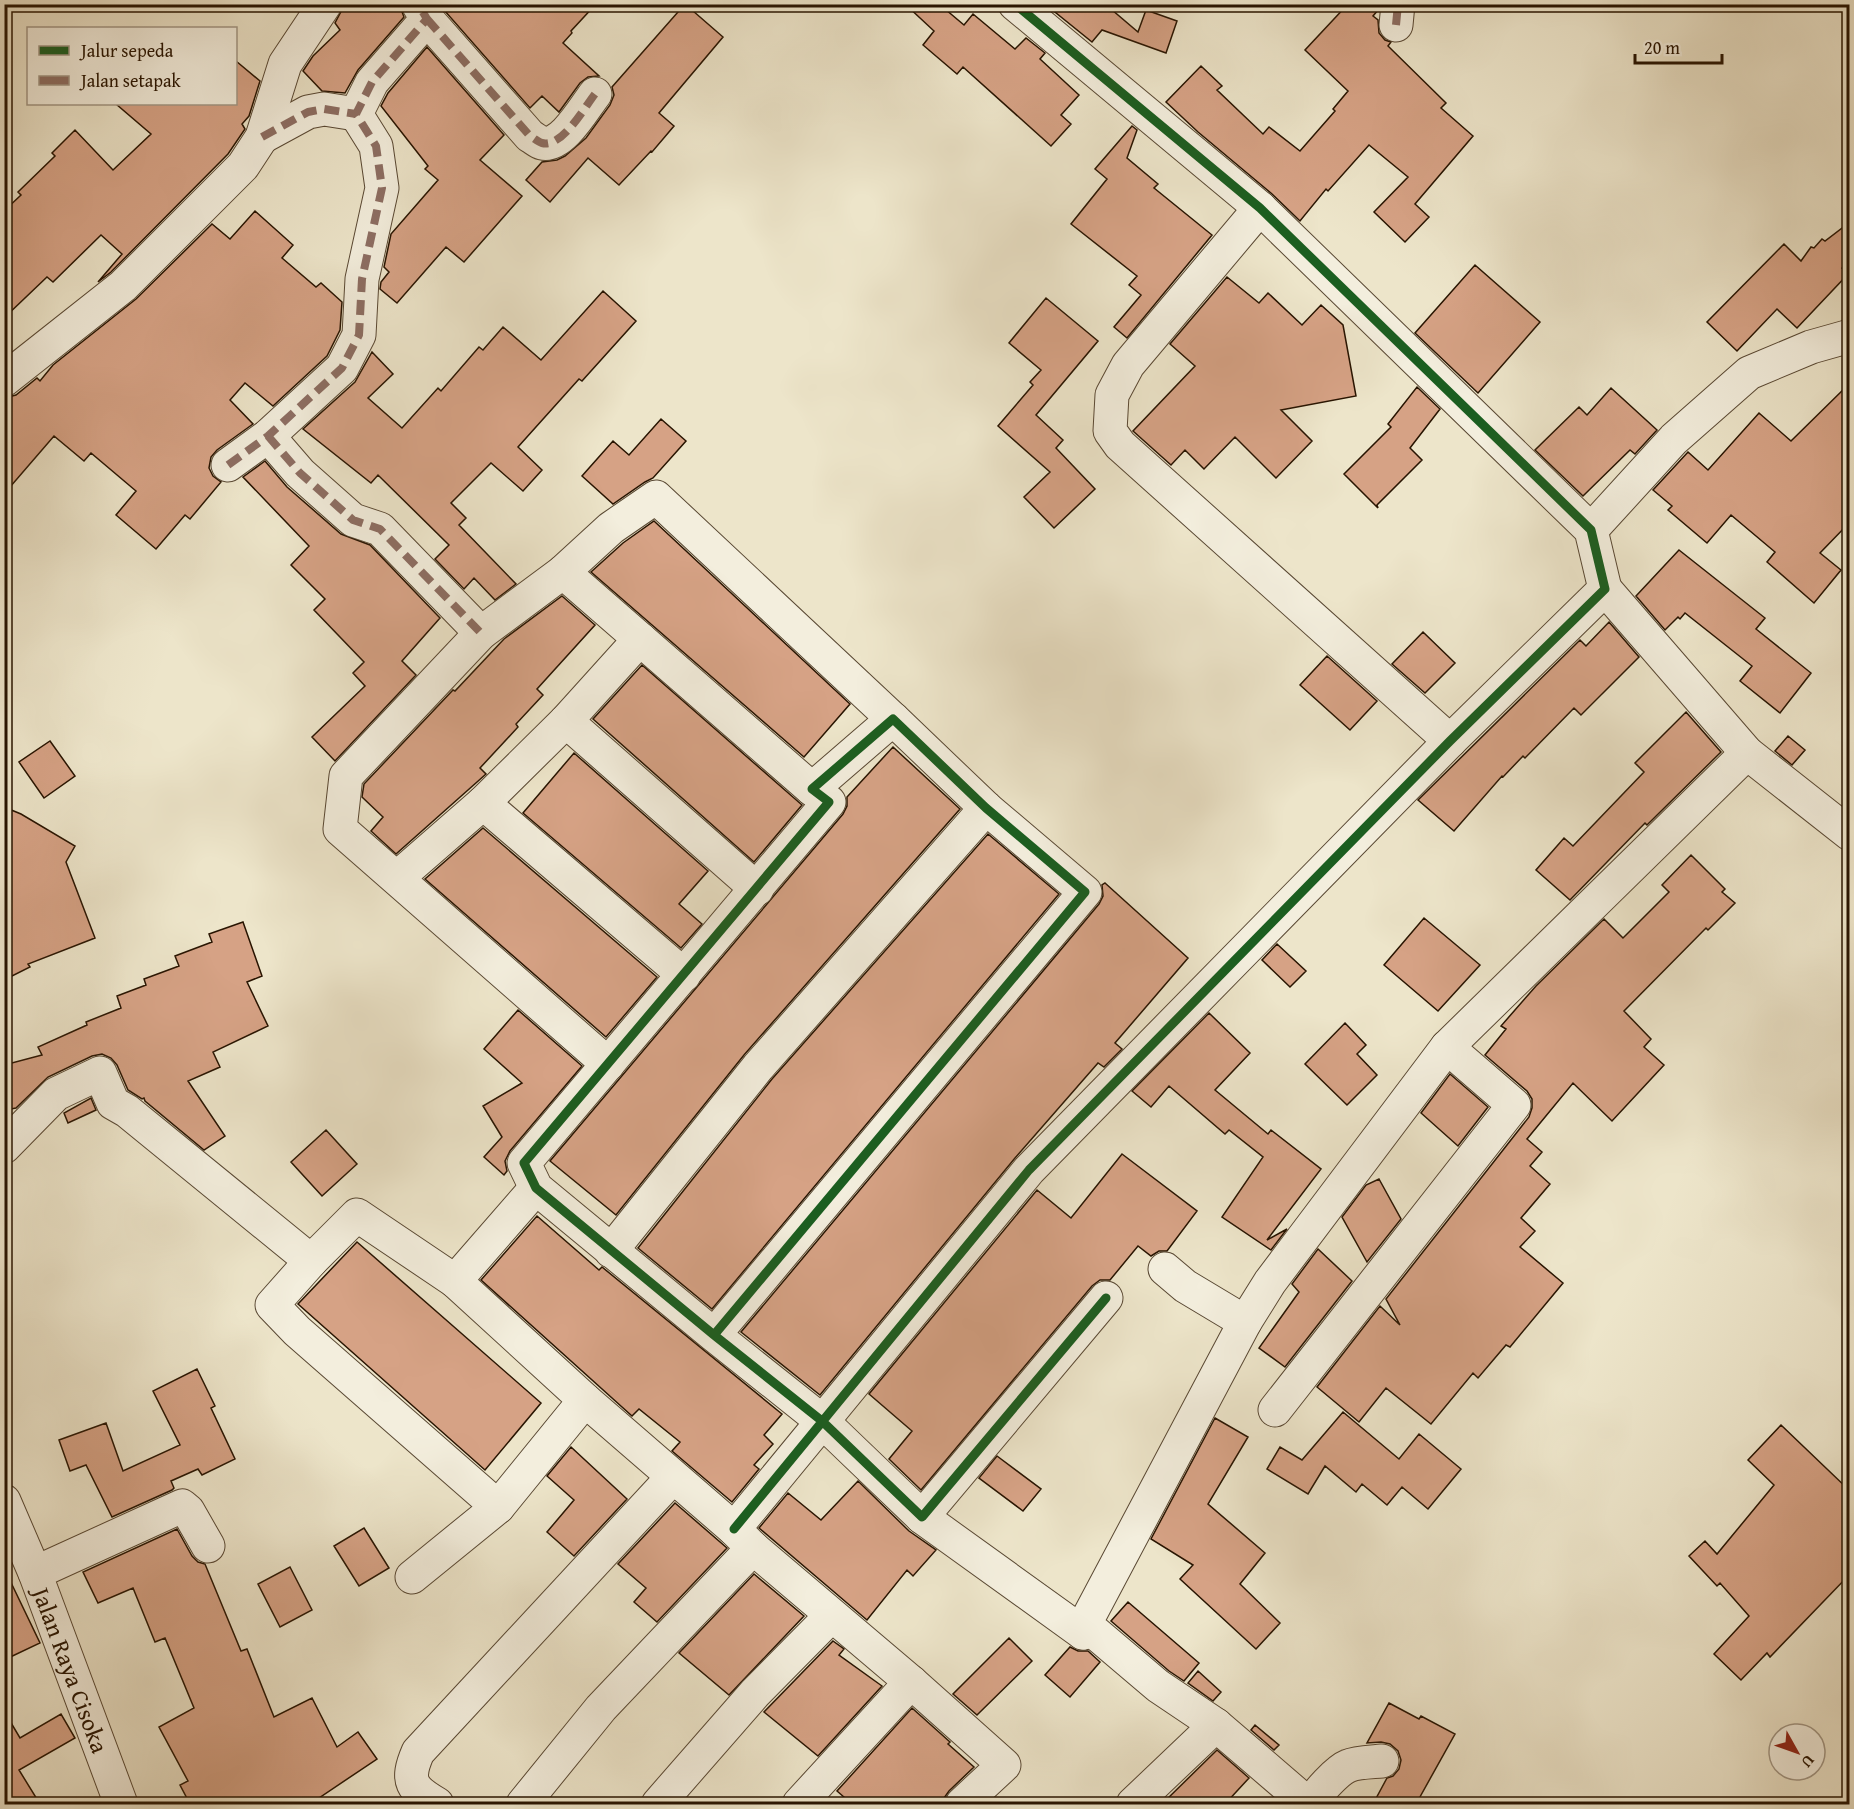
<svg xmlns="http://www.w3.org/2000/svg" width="1854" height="1809" font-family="'Gentium Book Plus',serif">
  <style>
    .building { fill: #d6a285; stroke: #281401; stroke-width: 1.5 }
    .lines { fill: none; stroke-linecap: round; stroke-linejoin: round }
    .minor-casing { stroke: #594833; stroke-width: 35 }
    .minor { stroke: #f3eedd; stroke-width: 33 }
    .quiet { stroke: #8d6e63; stroke-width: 8; stroke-dasharray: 15 8; stroke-linecap: butt }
    .cycleway-casing { stroke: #f3eedd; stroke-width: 13 }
    .cycleway { stroke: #1b5e20; stroke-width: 9 }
    .labels { text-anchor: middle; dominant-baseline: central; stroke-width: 6; stroke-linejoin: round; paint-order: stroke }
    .street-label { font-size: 24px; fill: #281401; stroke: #f3eedd }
  </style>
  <rect width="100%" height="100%" fill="#ede5ca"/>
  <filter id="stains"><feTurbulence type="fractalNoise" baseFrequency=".00333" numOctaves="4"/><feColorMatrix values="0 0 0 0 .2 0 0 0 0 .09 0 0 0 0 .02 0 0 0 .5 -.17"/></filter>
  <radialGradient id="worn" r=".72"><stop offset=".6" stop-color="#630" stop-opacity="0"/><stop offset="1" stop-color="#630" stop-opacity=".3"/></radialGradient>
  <path class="building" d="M 345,4 L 399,4 L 404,17 L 358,70 L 345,93 L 322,91 L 303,71 L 313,56 L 340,30 L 335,23 Z
    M 448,4 L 596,4 L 571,31 L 572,33 L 563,43 L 599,76 L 588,77 L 580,83 L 559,112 L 542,96 L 530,108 L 444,10 Z
    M 685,4 L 723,37 L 659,113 L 674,126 L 652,152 L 651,151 L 619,185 L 588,158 L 550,202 L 526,180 L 542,162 L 557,160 L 565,156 L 586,138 L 610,105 L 614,95 L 612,87 Z
    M 905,4 L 939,4 L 964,25 L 973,14 L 1015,49 L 1026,38 L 1045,53 L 1040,59 L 1079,95 L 1061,115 L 1071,124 L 1051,146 L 963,67 L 957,74 L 923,45 L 934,31 Z
    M 1045,4 L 1105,4 L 1138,32 L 1146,10 L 1177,21 L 1166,53 L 1102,30 L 1092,42 Z
    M 1348,4 L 1379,4 L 1379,9 L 1373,16 L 1378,20 L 1379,33 L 1385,40 L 1391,42 L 1388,46 L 1446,103 L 1441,108 L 1473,136 L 1415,204 L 1429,217 L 1405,242 L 1374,212 L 1408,177 L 1369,145 L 1328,191 L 1326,189 L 1300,221 L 1272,194 L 1198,132 L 1166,102 L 1201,66 L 1222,86 L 1217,90 L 1263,134 L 1269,127 L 1300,151 L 1335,111 L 1333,109 L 1348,91 L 1305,50 Z
    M 427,47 L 504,135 L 480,160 L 522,196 L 464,262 L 446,247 L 397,303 L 380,289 L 381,282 L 389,272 L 384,267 L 391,234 L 438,180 L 425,169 L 428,166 L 381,106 L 388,93 Z
    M 236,61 L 260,81 L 249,116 L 242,124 L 245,129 L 228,154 L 111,272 L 98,282 L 122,254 L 101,235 L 53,282 L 47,277 L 4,318 L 4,211 L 21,195 L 18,192 L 55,156 L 52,153 L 75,130 L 113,170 L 151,134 L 116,104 L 236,104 Z
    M 1132,126 L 1137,130 L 1127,158 L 1158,184 L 1154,188 L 1212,235 L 1127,338 L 1114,327 L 1141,295 L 1129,285 L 1137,276 L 1071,224 L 1107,179 L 1095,169 Z
    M 255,211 L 293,245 L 282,258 L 316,287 L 321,283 L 342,302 L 340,330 L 327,356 L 273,406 L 245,383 L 230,400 L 253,424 L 217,450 L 211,457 L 209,468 L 213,476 L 221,482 L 190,519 L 185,515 L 156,549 L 116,515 L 136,491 L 91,453 L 84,461 L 54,436 L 4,494 L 4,398 L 16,395 L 37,378 L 40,381 L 53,365 L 136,299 L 212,224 L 230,239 Z
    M 1850,222 L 1850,259 L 1842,268 L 1849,273 L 1797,328 L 1777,309 L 1737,351 L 1707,322 L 1784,244 L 1801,261 L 1811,247 L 1814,248 L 1822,239 L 1825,241 Z
    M 1475,265 L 1540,322 L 1478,393 L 1415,333 Z
    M 1227,277 L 1259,303 L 1268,293 L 1302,325 L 1321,305 L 1343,325 L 1356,396 L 1281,410 L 1312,441 L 1276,478 L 1235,437 L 1204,469 L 1185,450 L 1171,465 L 1133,431 L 1195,366 L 1170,344 Z
    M 603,291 L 636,321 L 582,381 L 579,379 L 518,447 L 542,470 L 523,491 L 491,463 L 451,503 L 466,518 L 459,525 L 516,584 L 495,600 L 474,578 L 464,589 L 435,559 L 449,545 L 378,475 L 371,483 L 303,429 L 355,382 L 372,352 L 393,374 L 368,398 L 402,428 L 438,388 L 441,391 L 479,347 L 483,350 L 503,327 L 541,360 Z
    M 1046,298 L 1098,341 L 1036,415 L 1063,440 L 1056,448 L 1095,489 L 1054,528 L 1024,497 L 1050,472 L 998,426 L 1033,385 L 1030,382 L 1041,370 L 1009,343 Z
    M 1850,383 L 1850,522 L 1820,553 L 1841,570 L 1814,603 L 1767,562 L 1775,552 L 1731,515 L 1707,543 L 1668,510 L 1672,506 L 1653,490 L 1688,452 L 1708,470 L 1759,413 L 1791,441 Z
    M 1417,387 L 1440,409 L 1410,448 L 1422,460 L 1377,505 L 1378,508 L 1344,474 L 1391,427 L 1388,424 Z
    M 1611,388 L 1657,430 L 1635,454 L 1630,450 L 1583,496 L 1535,450 L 1579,407 L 1587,415 Z
    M 661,419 L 686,441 L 653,478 L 645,482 L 613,504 L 582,476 L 613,441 L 629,455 Z
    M 265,461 L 287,487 L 341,534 L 370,545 L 440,618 L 402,661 L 416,675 L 335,761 L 312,737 L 365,686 L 353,673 L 364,662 L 314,610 L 325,599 L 291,565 L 309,546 L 243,477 Z
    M 654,521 L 850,704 L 804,757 L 591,572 L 623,543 Z
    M 1679,550 L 1765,618 L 1756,629 L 1811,673 L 1780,713 L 1740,681 L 1752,666 L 1685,613 L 1680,619 L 1678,617 L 1665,630 L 1636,596 Z
    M 562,596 L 595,625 L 537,689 L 543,695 L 516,724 L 518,727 L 480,768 L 486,774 L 396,854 L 371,831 L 383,817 L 362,797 L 364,784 L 453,690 L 455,691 L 504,639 Z
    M 1609,622 L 1639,657 L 1581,715 L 1574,708 L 1525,758 L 1523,756 L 1503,777 L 1502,776 L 1454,831 L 1418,800 L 1580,640 L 1586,646 Z
    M 1423,632 L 1455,663 L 1425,693 L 1392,664 Z
    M 1327,656 L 1377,701 L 1350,730 L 1300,685 Z
    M 642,665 L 802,805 L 754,862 L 593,719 Z
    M 1686,712 L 1721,752 L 1647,825 L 1645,823 L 1570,900 L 1536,870 L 1564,838 L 1573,846 L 1644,772 L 1635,763 Z
    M 1788,736 L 1805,750 L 1792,765 L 1775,751 Z
    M 50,741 L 75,776 L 44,798 L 19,762 Z
    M 893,747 L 960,809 L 744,1055 L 616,1215 L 550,1161 L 843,814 L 847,806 L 847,797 Z
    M 574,753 L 708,871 L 679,904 L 702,924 L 681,948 L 523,813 Z
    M 4,807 L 21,814 L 75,846 L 66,862 L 95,938 L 28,964 L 30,967 L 4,980 Z
    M 483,828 L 657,977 L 606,1037 L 425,879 Z
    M 988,834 L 1059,894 L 712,1309 L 638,1248 L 772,1079 Z
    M 1691,855 L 1725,889 L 1722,892 L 1735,903 L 1708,930 L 1706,928 L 1624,1011 L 1651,1039 L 1644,1047 L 1664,1065 L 1612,1121 L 1573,1083 L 1527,1139 L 1542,1152 L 1530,1166 L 1550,1184 L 1521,1218 L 1535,1231 L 1520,1247 L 1563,1283 L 1510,1347 L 1506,1345 L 1478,1378 L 1473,1373 L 1431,1424 L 1386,1388 L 1359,1422 L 1317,1387 L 1380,1306 L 1400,1325 L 1386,1299 L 1529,1117 L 1532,1108 L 1532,1099 L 1527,1091 L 1485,1055 L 1506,1029 L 1501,1026 L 1536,986 L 1604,919 L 1623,938 L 1669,892 L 1662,885 Z
    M 1105,883 L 1188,958 L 1115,1043 L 1122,1049 L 1104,1067 L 1098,1063 L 1015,1158 L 820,1395 L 741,1332 L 1099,904 L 1103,896 L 1102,885 Z
    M 1424,918 L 1480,965 L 1438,1011 L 1384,965 Z
    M 243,922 L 262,976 L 247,982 L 268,1026 L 213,1052 L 220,1067 L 188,1081 L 225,1136 L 204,1150 L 145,1101 L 144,1098 L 142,1099 L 128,1090 L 117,1065 L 111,1058 L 102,1054 L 92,1056 L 48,1077 L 16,1108 L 11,1109 L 4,1082 L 4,1065 L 42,1055 L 38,1047 L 87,1025 L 86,1022 L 121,1008 L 117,996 L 146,985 L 144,979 L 179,966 L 175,956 L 212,942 L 209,934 Z
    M 1277,944 L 1306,971 L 1290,987 L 1262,960 Z
    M 518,1010 L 582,1066 L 510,1151 L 505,1161 L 507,1171 L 504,1175 L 484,1157 L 502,1137 L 483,1106 L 522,1083 L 484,1049 Z
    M 1209,1013 L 1250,1053 L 1215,1090 L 1268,1134 L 1271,1130 L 1321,1169 L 1267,1240 L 1287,1229 L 1271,1250 L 1222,1217 L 1263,1157 L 1229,1130 L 1225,1134 L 1169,1086 L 1151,1107 L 1132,1091 Z
    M 1345,1023 L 1366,1045 L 1357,1054 L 1377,1075 L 1347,1105 L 1305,1064 Z
    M 1450,1074 L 1488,1107 L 1458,1146 L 1421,1113 Z
    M 91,1098 L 96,1110 L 68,1123 L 64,1113 Z
    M 326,1130 L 357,1164 L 322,1196 L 291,1162 Z
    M 1122,1154 L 1197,1211 L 1167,1251 L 1159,1251 L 1151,1256 L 1138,1246 L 1110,1280 L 1100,1280 L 1092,1286 L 921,1490 L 889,1459 L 912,1431 L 869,1394 L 1037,1190 L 1071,1218 Z
    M 1379,1179 L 1401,1219 L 1367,1262 L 1342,1217 L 1366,1185 Z
    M 537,1216 L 599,1270 L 602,1267 L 782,1414 L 764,1435 L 773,1444 L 754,1465 L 759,1469 L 732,1502 L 672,1451 L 680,1442 L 639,1409 L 632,1416 L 481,1280 Z
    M 357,1242 L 541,1403 L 485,1470 L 298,1304 Z
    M 1318,1249 L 1352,1281 L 1285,1367 L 1259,1348 L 1299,1292 L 1292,1284 Z
    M 197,1369 L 215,1406 L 211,1408 L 235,1459 L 202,1475 L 198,1469 L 171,1481 L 174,1488 L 172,1490 L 112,1517 L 86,1465 L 70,1471 L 59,1440 L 106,1423 L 123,1471 L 180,1445 L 153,1391 Z
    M 1343,1412 L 1399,1459 L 1419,1434 L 1461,1469 L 1428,1509 L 1402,1487 L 1387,1505 L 1362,1484 L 1356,1492 L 1325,1466 L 1308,1494 L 1267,1469 L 1280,1447 L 1302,1460 Z
    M 1215,1418 L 1248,1437 L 1208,1504 L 1265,1553 L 1240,1584 L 1280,1623 L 1256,1649 L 1180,1579 L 1193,1565 L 1151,1539 Z
    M 1781,1425 L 1850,1491 L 1850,1574 L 1770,1657 L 1767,1653 L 1741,1680 L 1714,1654 L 1749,1616 L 1720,1583 L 1717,1586 L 1689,1556 L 1705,1541 L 1717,1554 L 1774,1485 L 1748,1460 Z
    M 571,1447 L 627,1499 L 574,1556 L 547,1532 L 574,1500 L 547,1476 Z
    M 997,1456 L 1041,1489 L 1023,1511 L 979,1478 Z
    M 858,1481 L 909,1531 L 936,1550 L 913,1576 L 907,1570 L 867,1620 L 759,1528 L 788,1493 L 821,1520 Z
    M 675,1503 L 727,1548 L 657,1622 L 634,1602 L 646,1588 L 618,1564 Z
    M 364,1528 L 389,1568 L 359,1586 L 334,1546 Z
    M 177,1529 L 192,1556 L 198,1562 L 205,1564 L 241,1651 L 247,1649 L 274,1717 L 312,1698 L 337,1747 L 358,1732 L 377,1759 L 310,1804 L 190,1804 L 180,1785 L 188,1781 L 159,1727 L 194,1708 L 165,1638 L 155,1642 L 133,1588 L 98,1603 L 83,1572 Z
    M 290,1567 L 312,1610 L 280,1627 L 258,1584 Z
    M 4,1568 L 40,1643 L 4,1660 Z
    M 754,1574 L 804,1616 L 729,1695 L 679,1653 Z
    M 1128,1602 L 1199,1663 L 1184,1681 L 1169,1671 L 1111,1621 Z
    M 1009,1638 L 1032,1661 L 977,1715 L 953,1694 Z
    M 833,1641 L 844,1649 L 839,1655 L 882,1686 L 818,1756 L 764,1712 Z
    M 1070,1647 L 1078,1651 L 1088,1651 L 1100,1662 L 1070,1697 L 1045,1675 Z
    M 1198,1671 L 1221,1692 L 1213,1701 L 1188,1683 Z
    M 1389,1703 L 1419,1719 L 1421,1716 L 1455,1734 L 1416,1804 L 1373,1804 L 1387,1778 L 1393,1776 L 1399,1769 L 1401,1760 L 1398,1751 L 1390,1744 L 1381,1742 L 1367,1743 Z
    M 912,1708 L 950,1742 L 948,1744 L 974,1767 L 949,1791 L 944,1798 L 944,1804 L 852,1804 L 837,1791 Z
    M 4,1711 L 20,1738 L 61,1714 L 75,1738 L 19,1770 L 40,1804 L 5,1804 Z
    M 1255,1725 L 1279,1745 L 1274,1750 L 1251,1730 Z
    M 1217,1750 L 1249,1778 L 1225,1804 L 1162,1804 Z"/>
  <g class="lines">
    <defs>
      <g id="minor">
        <path d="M 427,19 L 530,136 C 534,138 538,142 542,143 C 562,148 584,108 595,94"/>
        <path d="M 1396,25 L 1398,4"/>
        <path d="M 262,137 L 308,112 L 324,109 L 356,114"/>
        <path d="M 1260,208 L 1128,365 L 1112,395 L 1110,431 L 1120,445 L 1450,741"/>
        <path d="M 4,380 L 123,286 L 243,166 L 262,137 L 285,64 L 325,4"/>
        <path d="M 268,436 L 300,473 L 353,520 L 380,529 L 481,633"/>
        <path d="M 228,465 L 268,436 L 342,368 L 359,335 L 362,279 L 382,188 L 376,146 L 356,114 L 372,82 L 427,19 L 418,4"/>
        <path d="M 1591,530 L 1674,439 L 1749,373 L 1811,347 L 1850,336"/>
        <path d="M 563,572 L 812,789"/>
        <path d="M 1605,589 L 1747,753 L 1850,834"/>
        <path d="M 566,721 L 757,889"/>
        <path d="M 483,803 L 684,975"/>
        <path d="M 397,878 L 483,803 L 566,721 L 640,639"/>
        <path d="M 608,1064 L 340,829 L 346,776 L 481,633 L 563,572 L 611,528 L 656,497 L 893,719"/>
        <path d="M 4,1147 L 56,1094 L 100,1073 L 113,1103 L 127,1111 L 311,1261"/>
        <path d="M 611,1251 L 758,1067 L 986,808"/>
        <path d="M 1165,1269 L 1185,1286 L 1245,1322"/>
        <path d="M 455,1281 L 536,1188"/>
        <path d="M 714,1335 L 1085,892 L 986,808 L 893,719 L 812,789 L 829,802 L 524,1163 L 536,1188 L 714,1335 L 822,1421 L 922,1517 L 1106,1298"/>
        <path d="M 1275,1410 L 1514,1105 L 1447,1047"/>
        <path id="s1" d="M 4,1501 L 35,1573 L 121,1804"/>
        <path d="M 498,1507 L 297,1331 L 272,1305 L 311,1261 L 357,1215 L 455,1281 L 585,1400 L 734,1529 L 753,1548 L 911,1682 L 1004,1765 L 962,1804"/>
        <path d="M 922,1517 L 1083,1633"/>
        <path d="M 734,1529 L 1029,1170 L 1450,741 L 1605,589 L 1591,530 L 1260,208 L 1015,4"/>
        <path d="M 35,1573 L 182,1506 L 188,1511 L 208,1546"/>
        <path d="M 412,1577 L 498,1507 L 585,1400"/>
        <path d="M 1216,1725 L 1308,1804"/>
        <path d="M 437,1804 C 412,1789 405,1782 418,1752 L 673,1477"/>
        <path d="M 523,1804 L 601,1708 L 753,1548"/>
        <path d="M 658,1804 L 755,1693 L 831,1616"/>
        <path d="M 799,1804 L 911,1682"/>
        <path d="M 1133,1804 L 1216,1725 L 1158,1686 L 1092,1630 L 1083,1633 L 1087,1620 L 1245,1322 L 1270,1282 L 1447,1047 L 1747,753"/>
        <path d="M 1312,1804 C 1315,1794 1338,1770 1348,1766 C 1357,1762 1372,1762 1382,1761"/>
      </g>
    </defs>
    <use href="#minor" class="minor-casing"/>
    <use href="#minor" class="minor"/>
    <path class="quiet" d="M 427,19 L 530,136 C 534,138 538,142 542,143 C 562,148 584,108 595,94
      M 1396,25 L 1398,4
      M 262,137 L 308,112 L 324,109 L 356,114
      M 268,436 L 300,473 L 353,520 L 380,529 L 481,633
      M 228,465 L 268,436 L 342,368 L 359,335 L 362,279 L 382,188 L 376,146 L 356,114 L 372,82 L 427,19 L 418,4"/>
    <defs>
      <path id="cycleway" d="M 714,1335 L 1085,892 L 986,808 L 893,719 L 812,789 L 829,802 L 524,1163 L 536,1188 L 714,1335 L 822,1421 L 922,1517 L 1106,1298
        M 734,1529 L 1029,1170 L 1450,741 L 1605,589 L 1591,530 L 1260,208 L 1015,4"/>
    </defs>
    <use href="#cycleway" class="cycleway-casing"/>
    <use href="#cycleway" class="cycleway"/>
  </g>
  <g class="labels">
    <g class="street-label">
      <text stroke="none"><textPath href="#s1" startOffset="182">Jalan Raya Cisoka</textPath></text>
    </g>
  </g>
  <rect width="1854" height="1809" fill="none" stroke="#ede5ca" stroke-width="24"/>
  <rect x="6" y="6" width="1842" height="1797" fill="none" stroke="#281401" stroke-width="3"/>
  <rect x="12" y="12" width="1830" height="1785" fill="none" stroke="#281401" stroke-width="1.5"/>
  <rect x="27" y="27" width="210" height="78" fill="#f3eedd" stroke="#a29785" stroke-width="1.5"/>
  <rect x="39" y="46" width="30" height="9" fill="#1b5e20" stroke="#a29785" stroke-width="1.5"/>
  <text x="81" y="57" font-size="18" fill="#281401">Jalur sepeda</text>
  <rect x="39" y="76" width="30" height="9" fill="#8d6e63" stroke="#a29785" stroke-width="1.5"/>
  <text x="81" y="87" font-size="18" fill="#281401">Jalan setapak</text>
  <g transform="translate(1797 1752) rotate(130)"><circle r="28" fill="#f3eedd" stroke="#a29785" stroke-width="1.5"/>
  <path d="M0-4.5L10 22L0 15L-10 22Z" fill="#8f2418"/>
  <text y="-9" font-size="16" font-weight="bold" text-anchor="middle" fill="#281401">U</text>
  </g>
  <path d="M1635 54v9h87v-9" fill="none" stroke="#281401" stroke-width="3"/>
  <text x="1644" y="54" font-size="18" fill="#281401" stroke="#f3eedd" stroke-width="4.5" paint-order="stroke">20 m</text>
  <rect width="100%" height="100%" filter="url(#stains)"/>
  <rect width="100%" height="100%" fill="url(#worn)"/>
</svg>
